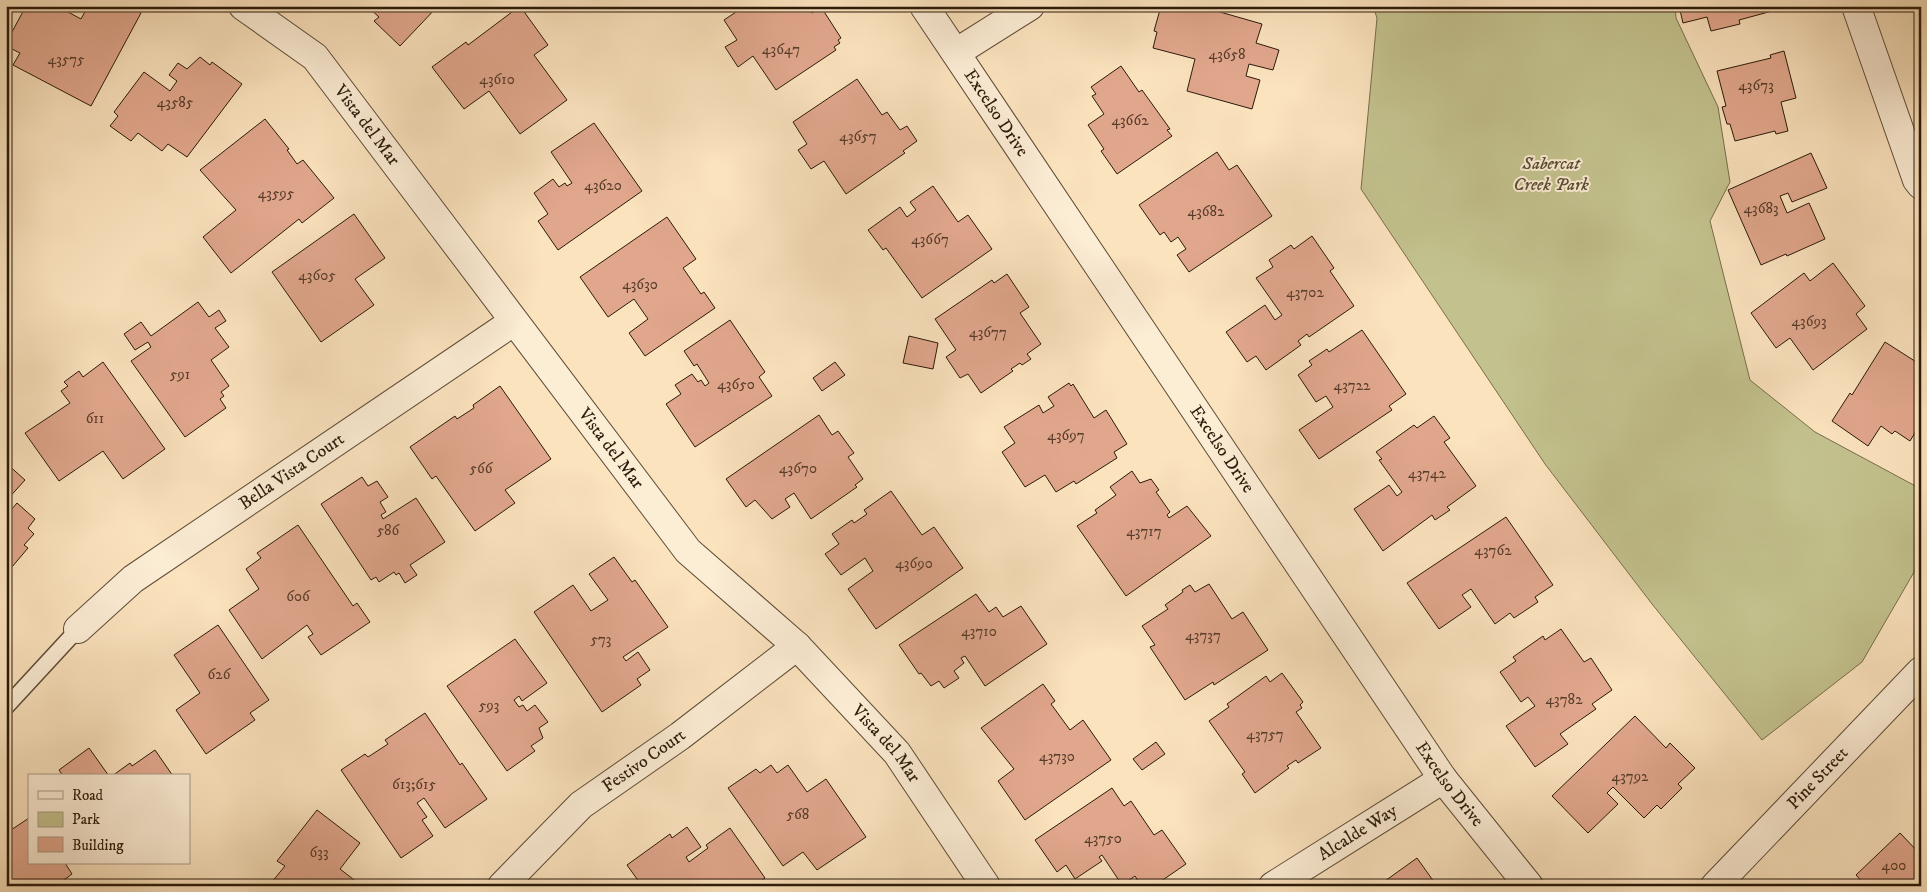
<svg xmlns="http://www.w3.org/2000/svg" width="1927" height="892" font-family="'IM FELL DW Pica',serif">
  <style>
    .green { fill: #c3c28e; stroke: #776e4c }
    .building { fill: #e1a78d; stroke: #2b1a0a }
    .lines { fill: none; stroke-linecap: round; stroke-linejoin: round }
    .lane-casing { stroke: #5f4c37; stroke-width: 18 }
    .street-casing { stroke: #5f4c37; stroke-width: 30 }
    .lane { stroke: #fcedd5; stroke-width: 15 }
    .street { stroke: #fcedd5; stroke-width: 28 }
    .labels { text-anchor: middle; dominant-baseline: central; stroke-width: 4; stroke-linejoin: round; paint-order: stroke }
    .number-label { font-size: 15px; fill: #583d2b }
    .street-label { font-size: 18px; fill: #2b1a0a; stroke: #fcedd5 }
    .park-label { font-size: 18px; font-style: italic; fill: #594c32; stroke: #fcedd5 }
  </style>
  <rect width="100%" height="100%" fill="#fbe3be"/>
  <filter id="stains"><feTurbulence type="fractalNoise" baseFrequency=".004" numOctaves="4"/><feColorMatrix values="0 0 0 0 .2 0 0 0 0 .09 0 0 0 0 .02 0 0 0 .5 -.17"/></filter>
  <radialGradient id="worn" r=".72"><stop offset=".6" stop-color="#630" stop-opacity="0"/><stop offset="1" stop-color="#630" stop-opacity=".3"/></radialGradient>
  <path class="green" d="M 1373,6 L 1675,6 L 1676,18 L 1718,107 L 1730,182 L 1710,221 L 1750,380 L 1815,432 L 1921,489 L 1921,560 L 1862,662 L 1762,740 L 1652,604 L 1545,464 L 1361,189 L 1377,18 Z"/>
  <path class="building" d="M 26,6 L 57,6 L 81,19 L 88,6 L 129,6 L 141,13 L 91,106 L 13,65 L 20,53 L 6,46 L 6,43 Z
    M 371,6 L 438,6 L 400,46 L 374,21 L 379,17 L 369,8 Z
    M 520,6 L 548,45 L 534,55 L 567,100 L 520,134 L 489,91 L 464,109 L 432,67 L 466,42 L 468,45 Z
    M 745,6 L 808,6 L 812,13 L 818,9 L 820,12 L 823,10 L 841,38 L 838,40 L 840,43 L 834,47 L 836,50 L 776,90 L 753,56 L 738,67 L 725,47 L 737,40 L 724,20 Z
    M 1161,6 L 1199,6 L 1262,24 L 1256,43 L 1279,50 L 1273,70 L 1249,64 L 1246,76 L 1260,80 L 1252,109 L 1187,91 L 1195,59 L 1153,48 L 1157,32 L 1154,31 Z
    M 1679,6 L 1775,6 L 1776,10 L 1739,20 L 1740,24 L 1711,31 L 1707,17 L 1683,23 Z
    M 1784,51 L 1796,98 L 1781,102 L 1788,131 L 1776,134 L 1775,131 L 1735,141 L 1730,124 L 1727,124 L 1722,107 L 1726,106 L 1717,71 L 1771,58 L 1770,55 Z
    M 200,57 L 210,65 L 212,62 L 242,84 L 187,157 L 168,144 L 162,151 L 138,133 L 131,141 L 110,126 L 118,116 L 114,112 L 144,72 L 170,91 L 177,81 L 169,75 L 178,63 L 187,69 Z
    M 1121,66 L 1139,92 L 1142,90 L 1170,129 L 1167,130 L 1172,136 L 1117,174 L 1101,151 L 1104,149 L 1088,125 L 1104,114 L 1092,96 L 1096,94 L 1091,87 Z
    M 857,79 L 882,115 L 887,112 L 900,130 L 907,126 L 917,141 L 903,151 L 905,153 L 846,194 L 824,161 L 811,169 L 798,150 L 807,144 L 793,122 Z
    M 265,119 L 289,149 L 287,150 L 297,164 L 303,160 L 334,198 L 302,223 L 299,219 L 231,273 L 203,237 L 236,210 L 200,170 Z
    M 594,123 L 642,191 L 558,250 L 538,221 L 548,214 L 534,193 L 553,179 L 559,187 L 565,183 L 567,186 L 572,183 L 551,152 Z
    M 1217,152 L 1229,170 L 1237,165 L 1272,216 L 1189,272 L 1177,255 L 1186,249 L 1178,237 L 1171,242 L 1164,232 L 1160,235 L 1139,205 Z
    M 1811,153 L 1827,188 L 1792,202 L 1788,193 L 1780,196 L 1787,213 L 1809,203 L 1825,239 L 1787,256 L 1786,254 L 1761,265 L 1728,190 Z
    M 933,186 L 958,222 L 968,215 L 992,249 L 922,298 L 886,248 L 883,250 L 868,230 L 900,207 L 907,217 L 916,210 L 910,202 Z
    M 354,214 L 385,258 L 355,279 L 374,305 L 321,342 L 272,272 Z
    M 667,217 L 696,259 L 683,268 L 701,294 L 704,292 L 715,308 L 645,356 L 629,333 L 648,319 L 634,299 L 608,317 L 580,277 Z
    M 1312,236 L 1334,268 L 1330,271 L 1354,306 L 1309,337 L 1307,334 L 1298,341 L 1301,345 L 1266,370 L 1256,356 L 1247,362 L 1226,332 L 1265,305 L 1275,320 L 1282,315 L 1256,278 L 1273,267 L 1269,260 L 1291,245 L 1294,249 Z
    M 1833,263 L 1865,306 L 1856,314 L 1867,329 L 1813,370 L 1790,338 L 1776,348 L 1751,313 L 1804,273 L 1810,281 Z
    M 1007,274 L 1029,307 L 1020,313 L 1041,344 L 1027,354 L 1031,359 L 1022,365 L 1020,363 L 1011,369 L 1013,371 L 981,393 L 968,374 L 960,378 L 946,357 L 956,350 L 935,319 L 992,280 L 994,283 Z
    M 198,302 L 209,317 L 219,310 L 226,321 L 215,328 L 229,347 L 211,360 L 229,386 L 221,392 L 224,396 L 220,399 L 226,408 L 185,437 L 131,361 L 151,347 L 148,342 L 135,350 L 124,334 L 141,322 L 151,336 Z
    M 730,320 L 765,372 L 759,377 L 772,396 L 695,447 L 666,404 L 681,394 L 675,385 L 692,374 L 698,382 L 701,380 L 705,386 L 709,383 L 697,364 L 694,366 L 684,351 Z
    M 1362,330 L 1406,394 L 1389,406 L 1392,410 L 1319,459 L 1299,430 L 1333,407 L 1326,396 L 1316,402 L 1298,375 L 1312,365 L 1309,361 L 1327,349 L 1329,352 Z
    M 909,336 L 938,343 L 933,369 L 903,363 Z
    M 1885,342 L 1921,365 L 1921,423 L 1910,441 L 1895,431 L 1892,434 L 1881,426 L 1868,446 L 1832,421 L 1850,393 L 1852,395 Z
    M 103,362 L 165,449 L 123,479 L 103,451 L 59,481 L 25,433 L 70,403 L 61,391 L 68,386 L 64,382 L 79,371 L 83,377 Z
    M 835,362 L 845,375 L 822,391 L 813,378 Z
    M 1069,383 L 1071,386 L 1073,384 L 1094,418 L 1106,410 L 1127,444 L 1114,452 L 1117,458 L 1076,484 L 1074,481 L 1056,492 L 1045,475 L 1025,487 L 1002,452 L 1015,443 L 1004,427 L 1039,405 L 1043,413 L 1054,406 L 1048,397 Z
    M 500,386 L 551,459 L 505,490 L 515,503 L 475,531 L 436,476 L 432,479 L 410,447 L 455,416 L 457,419 L 474,408 L 473,405 Z
    M 819,415 L 832,435 L 838,431 L 854,453 L 848,457 L 863,479 L 855,485 L 857,487 L 811,519 L 794,493 L 785,499 L 790,507 L 772,519 L 755,500 L 746,507 L 726,479 Z
    M 1434,416 L 1450,438 L 1444,442 L 1476,486 L 1447,507 L 1450,510 L 1435,520 L 1432,515 L 1383,551 L 1354,509 L 1389,485 L 1397,496 L 1402,492 L 1379,460 L 1382,459 L 1376,452 L 1414,425 L 1417,428 Z
    M 6,463 L 25,480 L 6,501 Z
    M 1132,471 L 1140,483 L 1151,479 L 1159,490 L 1156,492 L 1170,512 L 1167,515 L 1169,518 L 1187,506 L 1211,536 L 1126,596 L 1077,526 L 1097,513 L 1095,510 L 1116,495 L 1110,487 Z
    M 362,477 L 368,486 L 377,481 L 388,497 L 380,502 L 386,512 L 381,515 L 383,519 L 416,498 L 445,542 L 410,565 L 417,575 L 405,583 L 399,573 L 396,575 L 394,572 L 379,582 L 376,577 L 371,580 L 321,504 Z
    M 891,491 L 922,535 L 934,527 L 963,568 L 876,629 L 848,589 L 873,571 L 865,558 L 841,575 L 825,554 L 839,544 L 832,534 L 852,520 L 854,523 L 867,514 L 864,510 Z
    M 17,503 L 35,519 L 28,528 L 34,534 L 24,545 L 28,548 L 6,574 L 6,506 L 11,510 Z
    M 1506,517 L 1553,585 L 1535,597 L 1538,602 L 1514,618 L 1510,613 L 1495,624 L 1471,589 L 1462,595 L 1471,607 L 1439,629 L 1407,583 Z
    M 298,525 L 353,606 L 357,603 L 370,622 L 321,655 L 308,637 L 313,634 L 307,625 L 262,659 L 229,610 L 259,589 L 246,569 L 261,558 L 257,553 Z
    M 614,557 L 632,582 L 635,580 L 668,627 L 623,657 L 626,661 L 638,652 L 650,670 L 637,679 L 641,685 L 602,712 L 534,612 L 573,585 L 591,611 L 608,600 L 589,574 Z
    M 1209,584 L 1232,619 L 1243,612 L 1268,650 L 1214,685 L 1213,682 L 1185,700 L 1150,647 L 1155,645 L 1142,626 L 1168,609 L 1165,605 L 1183,592 L 1182,590 L 1190,585 L 1195,592 Z
    M 976,594 L 989,612 L 996,607 L 1003,617 L 1021,606 L 1047,644 L 985,686 L 965,656 L 961,658 L 964,663 L 954,671 L 959,678 L 944,688 L 939,681 L 931,686 L 921,673 L 919,674 L 899,645 Z
    M 218,625 L 269,700 L 250,713 L 255,720 L 206,754 L 176,710 L 200,693 L 174,655 Z
    M 1561,629 L 1584,662 L 1591,658 L 1612,690 L 1592,704 L 1596,709 L 1560,734 L 1568,744 L 1535,767 L 1506,726 L 1535,706 L 1528,697 L 1521,702 L 1500,672 L 1516,661 L 1513,657 L 1543,636 L 1545,640 Z
    M 515,639 L 547,683 L 522,701 L 519,696 L 514,700 L 519,707 L 523,705 L 527,711 L 535,705 L 548,722 L 539,728 L 543,738 L 531,746 L 535,751 L 507,771 L 447,686 Z
    M 1282,673 L 1303,702 L 1300,705 L 1302,708 L 1296,712 L 1321,748 L 1298,763 L 1296,760 L 1287,766 L 1289,768 L 1255,793 L 1242,774 L 1245,772 L 1209,721 L 1229,707 L 1227,704 L 1266,676 L 1270,682 Z
    M 1043,684 L 1055,701 L 1051,704 L 1070,730 L 1083,720 L 1111,760 L 1025,820 L 998,781 L 1014,769 L 981,728 Z
    M 425,713 L 460,765 L 462,763 L 487,799 L 445,828 L 424,798 L 417,803 L 427,817 L 422,820 L 433,836 L 401,858 L 341,770 L 365,754 L 368,757 L 388,744 L 385,740 Z
    M 1635,716 L 1666,748 L 1670,743 L 1695,768 L 1678,784 L 1682,788 L 1661,809 L 1657,805 L 1644,818 L 1613,787 L 1607,793 L 1618,804 L 1588,833 L 1552,796 Z
    M 1156,742 L 1165,754 L 1142,770 L 1133,759 Z
    M 89,748 L 109,776 L 63,776 L 59,770 Z
    M 155,750 L 173,776 L 112,776 L 130,763 L 132,766 Z
    M 771,765 L 777,773 L 788,765 L 807,792 L 826,779 L 866,837 L 817,870 L 803,852 L 783,866 L 728,788 L 756,769 L 760,773 Z
    M 1112,788 L 1124,806 L 1131,801 L 1154,835 L 1162,830 L 1186,864 L 1154,886 L 1141,886 L 1135,876 L 1122,885 L 1102,855 L 1099,857 L 1102,861 L 1075,879 L 1066,865 L 1057,872 L 1035,840 Z
    M 317,810 L 360,843 L 340,869 L 362,886 L 274,886 L 271,883 L 285,866 L 277,861 Z
    M 29,818 L 29,863 L 65,863 L 72,874 L 56,886 L 6,886 L 6,829 L 8,832 Z
    M 687,827 L 701,847 L 686,857 L 689,862 L 708,848 L 706,845 L 730,828 L 765,878 L 754,886 L 642,886 L 627,865 L 670,834 L 672,838 Z
    M 1900,833 L 1921,855 L 1921,886 L 1866,886 L 1856,875 Z
    M 1417,858 L 1437,886 L 1378,886 Z"/>
  <g class="lines">
    <defs>
      <path id="lane" d="M 6,707 L 78,629"/>
      <g id="street">
        <path id="s1" d="M 243,6 L 315,57 L 688,551 L 797,646 L 897,753 L 986,886"/>
        <path id="s2" d="M 924,6 L 1443,779 L 1529,886"/>
        <path d="M 1856,6 L 1917,180 L 1921,185"/>
        <path d="M 957,52 L 1030,6"/>
        <path id="s3" d="M 78,629 L 133,579 L 513,322"/>
        <path id="s4" d="M 502,886 L 581,805 L 680,736 L 797,646"/>
        <path id="s5" d="M 1273,886 L 1443,779"/>
        <path id="s6" d="M 1715,886 L 1921,671"/>
      </g>
    </defs>
    <use href="#lane" class="lane-casing"/>
    <use href="#street" class="street-casing"/>
    <use href="#lane" class="lane"/>
    <use href="#street" class="street"/>
  </g>
  <g class="labels">
    <g class="number-label">
      <text x="781" y="49">43647</text>
      <text x="1227" y="54">43658</text>
      <text x="66" y="59">43575</text>
      <text x="497" y="79">43610</text>
      <text x="1756" y="85">43673</text>
      <text x="175" y="102">43585</text>
      <text x="1130" y="120">43662</text>
      <text x="858" y="136">43657</text>
      <text x="603" y="185">43620</text>
      <text x="276" y="193">43595</text>
      <text x="1761" y="208">43683</text>
      <text x="1206" y="211">43682</text>
      <text x="930" y="239">43667</text>
      <text x="317" y="275">43605</text>
      <text x="640" y="284">43630</text>
      <text x="1305" y="292">43702</text>
      <text x="1809" y="321">43693</text>
      <text x="988" y="332">43677</text>
      <text x="180" y="374">591</text>
      <text x="736" y="384">43650</text>
      <text x="1352" y="385">43722</text>
      <text x="95" y="418">611</text>
      <text x="1066" y="435">43697</text>
      <text x="481" y="468">566</text>
      <text x="798" y="468">43670</text>
      <text x="1427" y="473">43742</text>
      <text x="388" y="530">586</text>
      <text x="1144" y="531">43717</text>
      <text x="1493" y="550">43762</text>
      <text x="914" y="563">43690</text>
      <text x="298" y="596">606</text>
      <text x="979" y="631">43710</text>
      <text x="1203" y="635">43737</text>
      <text x="601" y="639">573</text>
      <text x="219" y="674">626</text>
      <text x="1564" y="699">43782</text>
      <text x="489" y="705">593</text>
      <text x="1265" y="734">43757</text>
      <text x="1057" y="756">43730</text>
      <text x="1630" y="776">43792</text>
      <text x="414" y="784">613;615</text>
      <text x="798" y="814">568</text>
      <text x="1103" y="838">43750</text>
      <text x="319" y="852">633</text>
      <text x="1894" y="865">400</text>
    </g>
    <g class="street-label">
      <text stroke="none"><textPath href="#s2" startOffset="129">Excelso Drive</textPath></text>
      <text stroke="none"><textPath href="#s1" startOffset="174">Vista del Mar</textPath></text>
      <text stroke="none"><textPath href="#s1" startOffset="579">Vista del Mar</textPath></text>
      <text stroke="none"><textPath href="#s2" startOffset="534">Excelso Drive</textPath></text>
      <text stroke="none"><textPath href="#s3" startOffset="266">Bella Vista Court</textPath></text>
      <text stroke="none"><textPath href="#s1" startOffset="984">Vista del Mar</textPath></text>
      <text stroke="none"><textPath href="#s4" startOffset="190">Festivo Court</textPath></text>
      <text stroke="none"><textPath href="#s6" startOffset="149">Pine Street</textPath></text>
      <text stroke="none"><textPath href="#s2" startOffset="939">Excelso Drive</textPath></text>
      <text stroke="none"><textPath href="#s5" startOffset="100">Alcalde Way</textPath></text>
    </g>
    <g class="park-label">
      <text x="1551" y="164">Sabercat<tspan x="1551" dy="21">Creek Park</tspan></text>
    </g>
  </g>
  <rect width="1927" height="892" fill="none" stroke="#fbe3be" stroke-width="25"/>
  <rect x="8" y="8" width="1912" height="877" fill="none" stroke="#2b1a0a" stroke-width="2.5"/>
  <rect x="12" y="12" width="1902" height="867" fill="none" stroke="#2b1a0a"/>
  <rect x="28" y="774" width="162" height="90" fill="#fcedd5" stroke="#a89984"/>
  <rect x="38" y="791" width="25" height="8" fill="#fcedd5" stroke="#a89984"/>
  <text x="72" y="800" font-size="15" fill="#2b1a0a">Road</text>
  <rect x="38" y="812" width="25" height="15" fill="#c3c28e" stroke="#a89984"/>
  <text x="72" y="824" font-size="15" fill="#2b1a0a">Park</text>
  <rect x="38" y="837" width="25" height="15" fill="#e1a78d" stroke="#a89984"/>
  <text x="72" y="850" font-size="15" fill="#2b1a0a">Building</text>
  <rect width="100%" height="100%" filter="url(#stains)"/>
  <rect width="100%" height="100%" fill="url(#worn)"/>
</svg>
